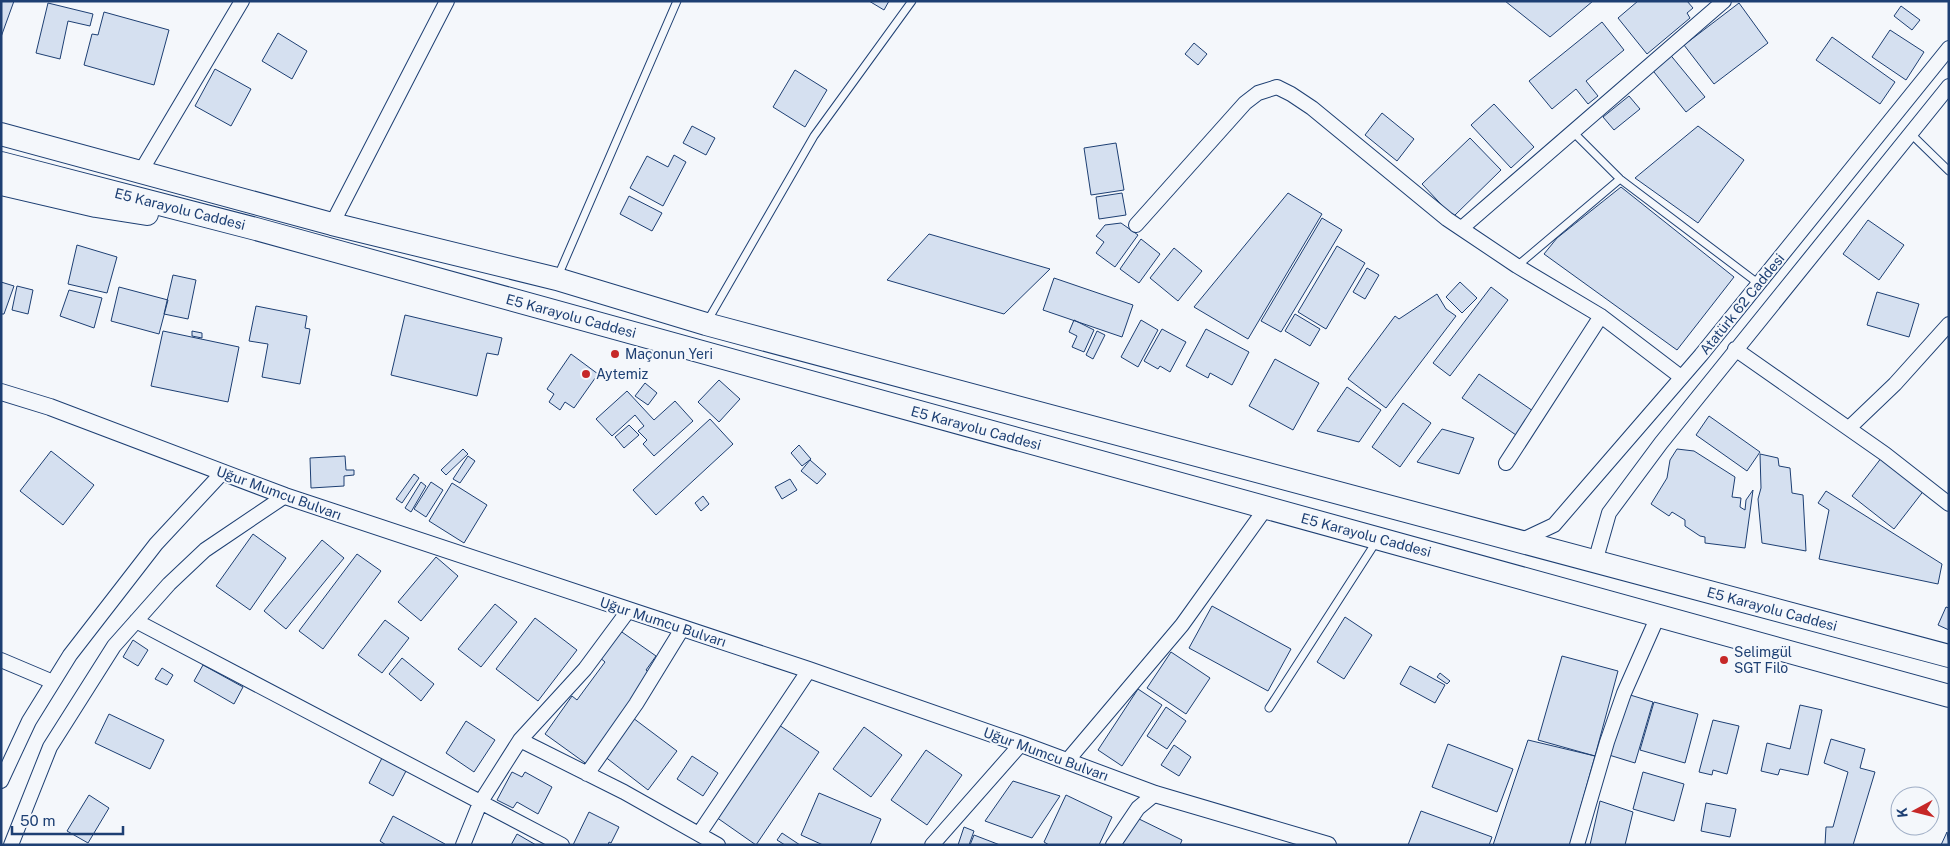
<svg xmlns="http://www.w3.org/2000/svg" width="1950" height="846" font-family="'Public Sans',sans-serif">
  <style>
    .building { fill: #d5e0f0; stroke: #1d3f73 }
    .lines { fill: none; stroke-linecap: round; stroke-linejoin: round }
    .service-casing { stroke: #1d3f73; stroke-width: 9 }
    .minor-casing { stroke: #1d3f73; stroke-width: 16 }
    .tertiary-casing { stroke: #1d3f73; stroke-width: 18 }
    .trunk-casing { stroke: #1d3f73; stroke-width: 24 }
    .service { stroke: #f4f7fb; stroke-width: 7 }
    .minor { stroke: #f4f7fb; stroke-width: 14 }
    .tertiary { stroke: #f4f7fb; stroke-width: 16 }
    .trunk { stroke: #f4f7fb; stroke-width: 22 }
    .poi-dot { fill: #c62828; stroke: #f4f7fb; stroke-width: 2 }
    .labels { text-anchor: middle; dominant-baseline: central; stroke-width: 4; stroke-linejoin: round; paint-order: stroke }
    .street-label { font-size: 14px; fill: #1d3f73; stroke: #f4f7fb }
    .poi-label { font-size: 14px; fill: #1d3f73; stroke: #f4f7fb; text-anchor: start }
  </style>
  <rect width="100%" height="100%" fill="#f4f7fb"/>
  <path class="building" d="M 1,1 L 14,1 L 1,37 Z
    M 869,1 L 889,1 L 884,10 Z
    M 1505,1 L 1593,1 L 1550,37 Z
    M 1638,1 L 1687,1 L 1693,8 L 1687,13 L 1690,18 L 1647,54 L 1618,18 Z
    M 48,3 L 93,14 L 90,26 L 68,21 L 60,59 L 36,53 Z
    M 1739,3 L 1768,43 L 1714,84 L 1684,45 Z
    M 1901,6 L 1920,20 L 1912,30 L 1894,16 Z
    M 104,12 L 169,30 L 154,85 L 84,65 L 92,34 L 98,35 Z
    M 1602,22 L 1624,50 L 1586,81 L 1598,96 L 1588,104 L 1576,89 L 1552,109 L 1529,81 Z
    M 1890,30 L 1924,52 L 1906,80 L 1872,57 Z
    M 278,33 L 307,51 L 292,79 L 262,61 Z
    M 1832,37 L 1895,82 L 1880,104 L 1816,60 Z
    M 1194,43 L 1207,54 L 1198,65 L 1185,54 Z
    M 1668,52 L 1705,97 L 1686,112 L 1650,67 Z
    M 215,69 L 251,89 L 231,126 L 195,106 Z
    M 795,70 L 827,90 L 805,127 L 773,107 Z
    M 1629,96 L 1640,109 L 1614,130 L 1603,117 Z
    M 1494,104 L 1534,147 L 1511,168 L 1471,125 Z
    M 1382,113 L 1414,139 L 1397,161 L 1365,135 Z
    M 692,126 L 715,138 L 706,155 L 683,143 Z
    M 1698,126 L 1744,160 L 1698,223 L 1635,178 Z
    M 1470,138 L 1501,170 L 1453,217 L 1422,184 Z
    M 1116,143 L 1124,190 L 1091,195 L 1084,148 Z
    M 674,155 L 686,162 L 663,206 L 630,188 L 647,156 L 668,167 Z
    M 1621,187 L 1734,277 L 1677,350 L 1544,254 L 1557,238 Z
    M 1122,193 L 1126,215 L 1099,219 L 1096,197 Z
    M 1288,193 L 1322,214 L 1248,339 L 1194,307 Z
    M 629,196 L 662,213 L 652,231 L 620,214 Z
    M 1322,218 L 1342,230 L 1281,332 L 1261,321 Z
    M 1868,220 L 1904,245 L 1879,280 L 1843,254 Z
    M 1121,223 L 1138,235 L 1115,267 L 1096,253 L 1104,242 L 1096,236 L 1105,225 Z
    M 929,234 L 1050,269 L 1004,314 L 887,280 Z
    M 1141,239 L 1160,254 L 1139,283 L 1120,269 Z
    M 77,245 L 117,257 L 107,293 L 68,284 Z
    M 1337,246 L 1365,263 L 1326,329 L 1298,312 Z
    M 1174,248 L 1202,271 L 1178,301 L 1150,278 Z
    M 1367,268 L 1379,275 L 1365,299 L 1353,292 Z
    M 173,275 L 196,280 L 188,319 L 164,314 Z
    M 1054,278 L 1133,305 L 1122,337 L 1043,310 Z
    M 1,282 L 14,286 L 4,314 L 1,314 Z
    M 1460,282 L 1477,298 L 1462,313 L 1446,297 Z
    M 17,286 L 33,290 L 28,314 L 12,310 Z
    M 119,287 L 168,300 L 159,334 L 111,321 Z
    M 1491,287 L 1508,300 L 1450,376 L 1433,363 Z
    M 69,290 L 102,298 L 94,328 L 60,316 Z
    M 1877,292 L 1919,304 L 1909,337 L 1867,325 Z
    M 1437,294 L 1446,309 L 1456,316 L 1386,408 L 1348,379 L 1395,316 L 1399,319 Z
    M 256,306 L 307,316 L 305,328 L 310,329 L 300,384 L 262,377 L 268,344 L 249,341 Z
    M 1295,314 L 1320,329 L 1310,346 L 1285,331 Z
    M 405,315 L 502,338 L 498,355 L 487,353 L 477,396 L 391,375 Z
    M 1074,320 L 1094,330 L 1084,352 L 1072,347 L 1077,336 L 1069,332 Z
    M 1141,320 L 1158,330 L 1138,367 L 1121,357 Z
    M 1162,329 L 1186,342 L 1170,372 L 1160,366 L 1158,369 L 1144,361 Z
    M 1206,329 L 1249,352 L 1232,385 L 1210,373 L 1208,378 L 1186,366 Z
    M 163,331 L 239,347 L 228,402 L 151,386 Z
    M 192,331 L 202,333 L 202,338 L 192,336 Z
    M 1097,331 L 1105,335 L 1093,359 L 1086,355 Z
    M 571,354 L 598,374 L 574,408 L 565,402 L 560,410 L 549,402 L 554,394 L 547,389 Z
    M 1275,359 L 1319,383 L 1293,430 L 1249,406 Z
    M 1479,374 L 1533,411 L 1516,435 L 1462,398 Z
    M 719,380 L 740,399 L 719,422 L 698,402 Z
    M 645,383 L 657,393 L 648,405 L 635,396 Z
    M 1347,387 L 1381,410 L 1359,442 L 1317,431 Z
    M 627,391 L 654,420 L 675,401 L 693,421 L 654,456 L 643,444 L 647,440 L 638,431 L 644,426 L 635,415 L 612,436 L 596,419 Z
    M 1403,403 L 1431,423 L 1400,467 L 1372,447 Z
    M 1709,416 L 1760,452 L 1747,471 L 1696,435 Z
    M 710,419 L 733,444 L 656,515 L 633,490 Z
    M 629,425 L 639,435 L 624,448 L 615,437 Z
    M 1442,429 L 1474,438 L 1459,474 L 1417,462 Z
    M 799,445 L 811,459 L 802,466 L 791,453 Z
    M 463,449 L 468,454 L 446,475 L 441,470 Z
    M 1677,449 L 1694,451 L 1735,477 L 1732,497 L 1741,498 L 1740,507 L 1745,510 L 1746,500 L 1753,490 L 1745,548 L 1705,543 L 1705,537 L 1700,536 L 1685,526 L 1685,520 L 1672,512 L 1669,516 L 1651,504 L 1667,478 L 1670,460 Z
    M 51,451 L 94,485 L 63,525 L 20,491 Z
    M 1760,454 L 1778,458 L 1779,466 L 1790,468 L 1792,493 L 1803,495 L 1806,551 L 1762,543 L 1758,499 L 1761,488 Z
    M 345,456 L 346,470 L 354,470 L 354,475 L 344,476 L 344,486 L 311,488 L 310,458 Z
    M 468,456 L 475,461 L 460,483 L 453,479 Z
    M 1882,457 L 1925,489 L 1894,529 L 1852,496 Z
    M 810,460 L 826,474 L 817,484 L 801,471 Z
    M 414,474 L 419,478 L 402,503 L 396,499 Z
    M 790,479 L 797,490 L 782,499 L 775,487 Z
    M 421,482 L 426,486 L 411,512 L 405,508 Z
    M 431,482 L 443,490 L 426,517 L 414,509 Z
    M 452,483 L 487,505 L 464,543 L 429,521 Z
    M 1826,491 L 1942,564 L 1938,584 L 1819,559 L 1829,510 L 1818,503 Z
    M 703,496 L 709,504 L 701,511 L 695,503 Z
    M 253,534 L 286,558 L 250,610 L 216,586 Z
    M 322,540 L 344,558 L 286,629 L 264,611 Z
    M 357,554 L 381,571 L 323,649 L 299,631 Z
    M 436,557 L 458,576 L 421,621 L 398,602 Z
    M 495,604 L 517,622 L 481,667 L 458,649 Z
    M 1212,606 L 1291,649 L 1268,691 L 1189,648 Z
    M 1946,607 L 1949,608 L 1949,630 L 1938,625 Z
    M 1345,617 L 1372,635 L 1344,679 L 1317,662 Z
    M 535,618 L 577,650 L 538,701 L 496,669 Z
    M 385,620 L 409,638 L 382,673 L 358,655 Z
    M 619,630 L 656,656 L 646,670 L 652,675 L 588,765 L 545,734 L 572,696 L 577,700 L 605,662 L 599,657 Z
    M 133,640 L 148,650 L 138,666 L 123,657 Z
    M 1171,652 L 1210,678 L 1186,714 L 1147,688 Z
    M 1562,656 L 1618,671 L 1595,756 L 1538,740 Z
    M 402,658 L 434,684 L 421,701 L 389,674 Z
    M 203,665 L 243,687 L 234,704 L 194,681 Z
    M 1410,666 L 1445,685 L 1435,703 L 1400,684 Z
    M 162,668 L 173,675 L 167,685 L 155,679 Z
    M 1440,673 L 1450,681 L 1447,684 L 1437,677 Z
    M 1138,689 L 1162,705 L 1122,766 L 1098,750 Z
    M 1627,694 L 1653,702 L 1635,763 L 1609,755 Z
    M 1654,702 L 1698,714 L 1685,763 L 1640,750 Z
    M 1800,705 L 1822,710 L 1808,775 L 1780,769 L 1778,775 L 1761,771 L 1767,743 L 1790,749 Z
    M 1166,707 L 1186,721 L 1167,749 L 1147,736 Z
    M 109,714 L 164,740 L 150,769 L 95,743 Z
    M 633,718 L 677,751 L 648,790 L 604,756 Z
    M 1713,720 L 1739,726 L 1727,774 L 1713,770 L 1712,775 L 1699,772 Z
    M 466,721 L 495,740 L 474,772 L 446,753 Z
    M 779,725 L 819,752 L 756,845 L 716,817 Z
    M 864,727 L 902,755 L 871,797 L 833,769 Z
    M 1831,739 L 1865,749 L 1860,768 L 1875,772 L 1853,845 L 1825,845 L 1826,827 L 1833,827 L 1848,772 L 1824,763 Z
    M 1528,740 L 1595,756 L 1570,845 L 1493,845 Z
    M 1448,744 L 1513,769 L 1497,812 L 1432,787 Z
    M 1174,745 L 1191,757 L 1179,776 L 1161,765 Z
    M 926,750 L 962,775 L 927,825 L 891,800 Z
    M 692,756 L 718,773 L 703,796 L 677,779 Z
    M 382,758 L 406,771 L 393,796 L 369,783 Z
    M 512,772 L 522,777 L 525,772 L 552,787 L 538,814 L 517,802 L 513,808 L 497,800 Z
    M 1643,772 L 1684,784 L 1674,821 L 1633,809 Z
    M 1013,781 L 1060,796 L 1032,838 L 985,821 Z
    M 819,793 L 881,819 L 870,845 L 823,845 L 801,835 Z
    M 89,795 L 109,808 L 88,843 L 67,831 Z
    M 1066,795 L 1112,817 L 1099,845 L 1049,845 L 1044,842 Z
    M 1600,801 L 1633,812 L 1625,845 L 1590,845 Z
    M 1706,803 L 1736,809 L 1730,837 L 1701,831 Z
    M 1421,811 L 1492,837 L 1489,845 L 1408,845 Z
    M 589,812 L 619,827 L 611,843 L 609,842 L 608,845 L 573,845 Z
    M 393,816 L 445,844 L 445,845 L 386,845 L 380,841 Z
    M 1135,817 L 1182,840 L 1180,845 L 1122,845 Z
    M 964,827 L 974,831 L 969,845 L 958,845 Z
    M 1947,832 L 1949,845 L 1941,845 Z
    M 782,833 L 800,845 L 785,845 L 777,840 Z
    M 517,834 L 536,845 L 511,845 Z
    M 974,835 L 1000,845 L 970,845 Z"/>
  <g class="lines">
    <defs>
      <path id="service" d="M 1573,132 L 1620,179 L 1759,284
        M 1910,133 L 1949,171
        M 1517,266 L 1620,179
        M 558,276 L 677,1
        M 708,320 L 814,136 L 912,1
        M 1269,708 L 1376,542"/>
      <path id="minor" d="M 141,171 L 242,1
        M 332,224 L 447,1
        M 1136,225 L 1245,103 L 1258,93 L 1277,87 L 1291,94 L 1312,108 L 1447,219 L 1517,266 L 1601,316 L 1681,377
        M 1463,227 L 1724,1
        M 1735,349 L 1885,454 L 1949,504
        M 1849,428 L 1895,384 L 1949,324
        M 1506,463 L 1601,316
        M 1520,541 L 1554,525 L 1579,496 L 1701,355 L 1949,48
        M 1595,562 L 1609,513 L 1661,443 L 1949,86
        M 136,621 L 562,845
        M 1,660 L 53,682
        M 520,740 L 624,792 L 718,845
        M 1067,761 L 1182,625 L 1266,508
        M 587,774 L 636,704 L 682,629
        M 1,781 L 29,721 L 70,655 L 156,544 L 223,472
        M 699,834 L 809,670
        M 11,845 L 50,747 L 114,646 L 169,584 L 205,550 L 285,496
        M 463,845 L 480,803 L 520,740 L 585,669 L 628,611
        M 932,845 L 1021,744
        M 1113,845 L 1138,808 L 1155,794
        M 1577,845 L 1607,742 L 1624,693 L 1658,616"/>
      <path id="tertiary" d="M 1,392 L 50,407 L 285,496 L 809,670 L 1021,744 L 1155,794 L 1328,845"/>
      <path id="trunk" d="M 1,134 L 332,224 L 557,279 L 706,324 L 1949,656
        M 1,163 L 256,229 L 1949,696
        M 1,184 L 96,206 L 147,214"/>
    </defs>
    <use href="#service" class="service-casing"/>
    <use href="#minor" class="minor-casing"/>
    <use href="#tertiary" class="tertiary-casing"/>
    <use href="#trunk" class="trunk-casing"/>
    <use href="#service" class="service"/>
    <use href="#minor" class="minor"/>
    <use href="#tertiary" class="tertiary"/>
    <use href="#trunk" class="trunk"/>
  </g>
  <g class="poi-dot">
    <circle cx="615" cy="354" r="5"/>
    <circle cx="586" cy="374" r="5"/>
    <circle cx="1724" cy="660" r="5"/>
  </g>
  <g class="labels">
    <g class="street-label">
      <text transform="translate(180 209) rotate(14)">E5 Karayolu Caddesi</text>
      <text transform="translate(1742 304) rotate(-51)">Atatürk 62 Caddesi</text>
      <text transform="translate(571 316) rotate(15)">E5 Karayolu Caddesi</text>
      <text transform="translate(976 428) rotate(15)">E5 Karayolu Caddesi</text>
      <text transform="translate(279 493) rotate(20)">Uğur Mumcu Bulvarı</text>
      <text transform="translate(1366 535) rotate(15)">E5 Karayolu Caddesi</text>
      <text transform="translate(1772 609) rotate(15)">E5 Karayolu Caddesi</text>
      <text transform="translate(663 622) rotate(18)">Uğur Mumcu Bulvarı</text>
      <text transform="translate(1046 754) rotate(20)">Uğur Mumcu Bulvarı</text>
    </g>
    <g class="poi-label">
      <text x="625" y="354">Maçonun Yeri</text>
      <text x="596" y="374">Aytemiz</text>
      <text x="1734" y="652">Selimgül<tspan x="1734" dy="16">SGT Filo</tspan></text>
    </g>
  </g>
  <rect width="1950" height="846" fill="none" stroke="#1d3f73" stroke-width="5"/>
  <g transform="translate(1915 811) rotate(263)"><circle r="24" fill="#f4f7fb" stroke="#9eadc5"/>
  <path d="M0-4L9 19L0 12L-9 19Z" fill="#c62828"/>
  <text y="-8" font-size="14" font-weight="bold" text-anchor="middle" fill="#1d3f73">K</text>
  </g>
  <path d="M12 826v8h111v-8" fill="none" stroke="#1d3f73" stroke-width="2.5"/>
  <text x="20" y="826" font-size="15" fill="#1d3f73" stroke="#f4f7fb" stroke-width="4" paint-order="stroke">50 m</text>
</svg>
